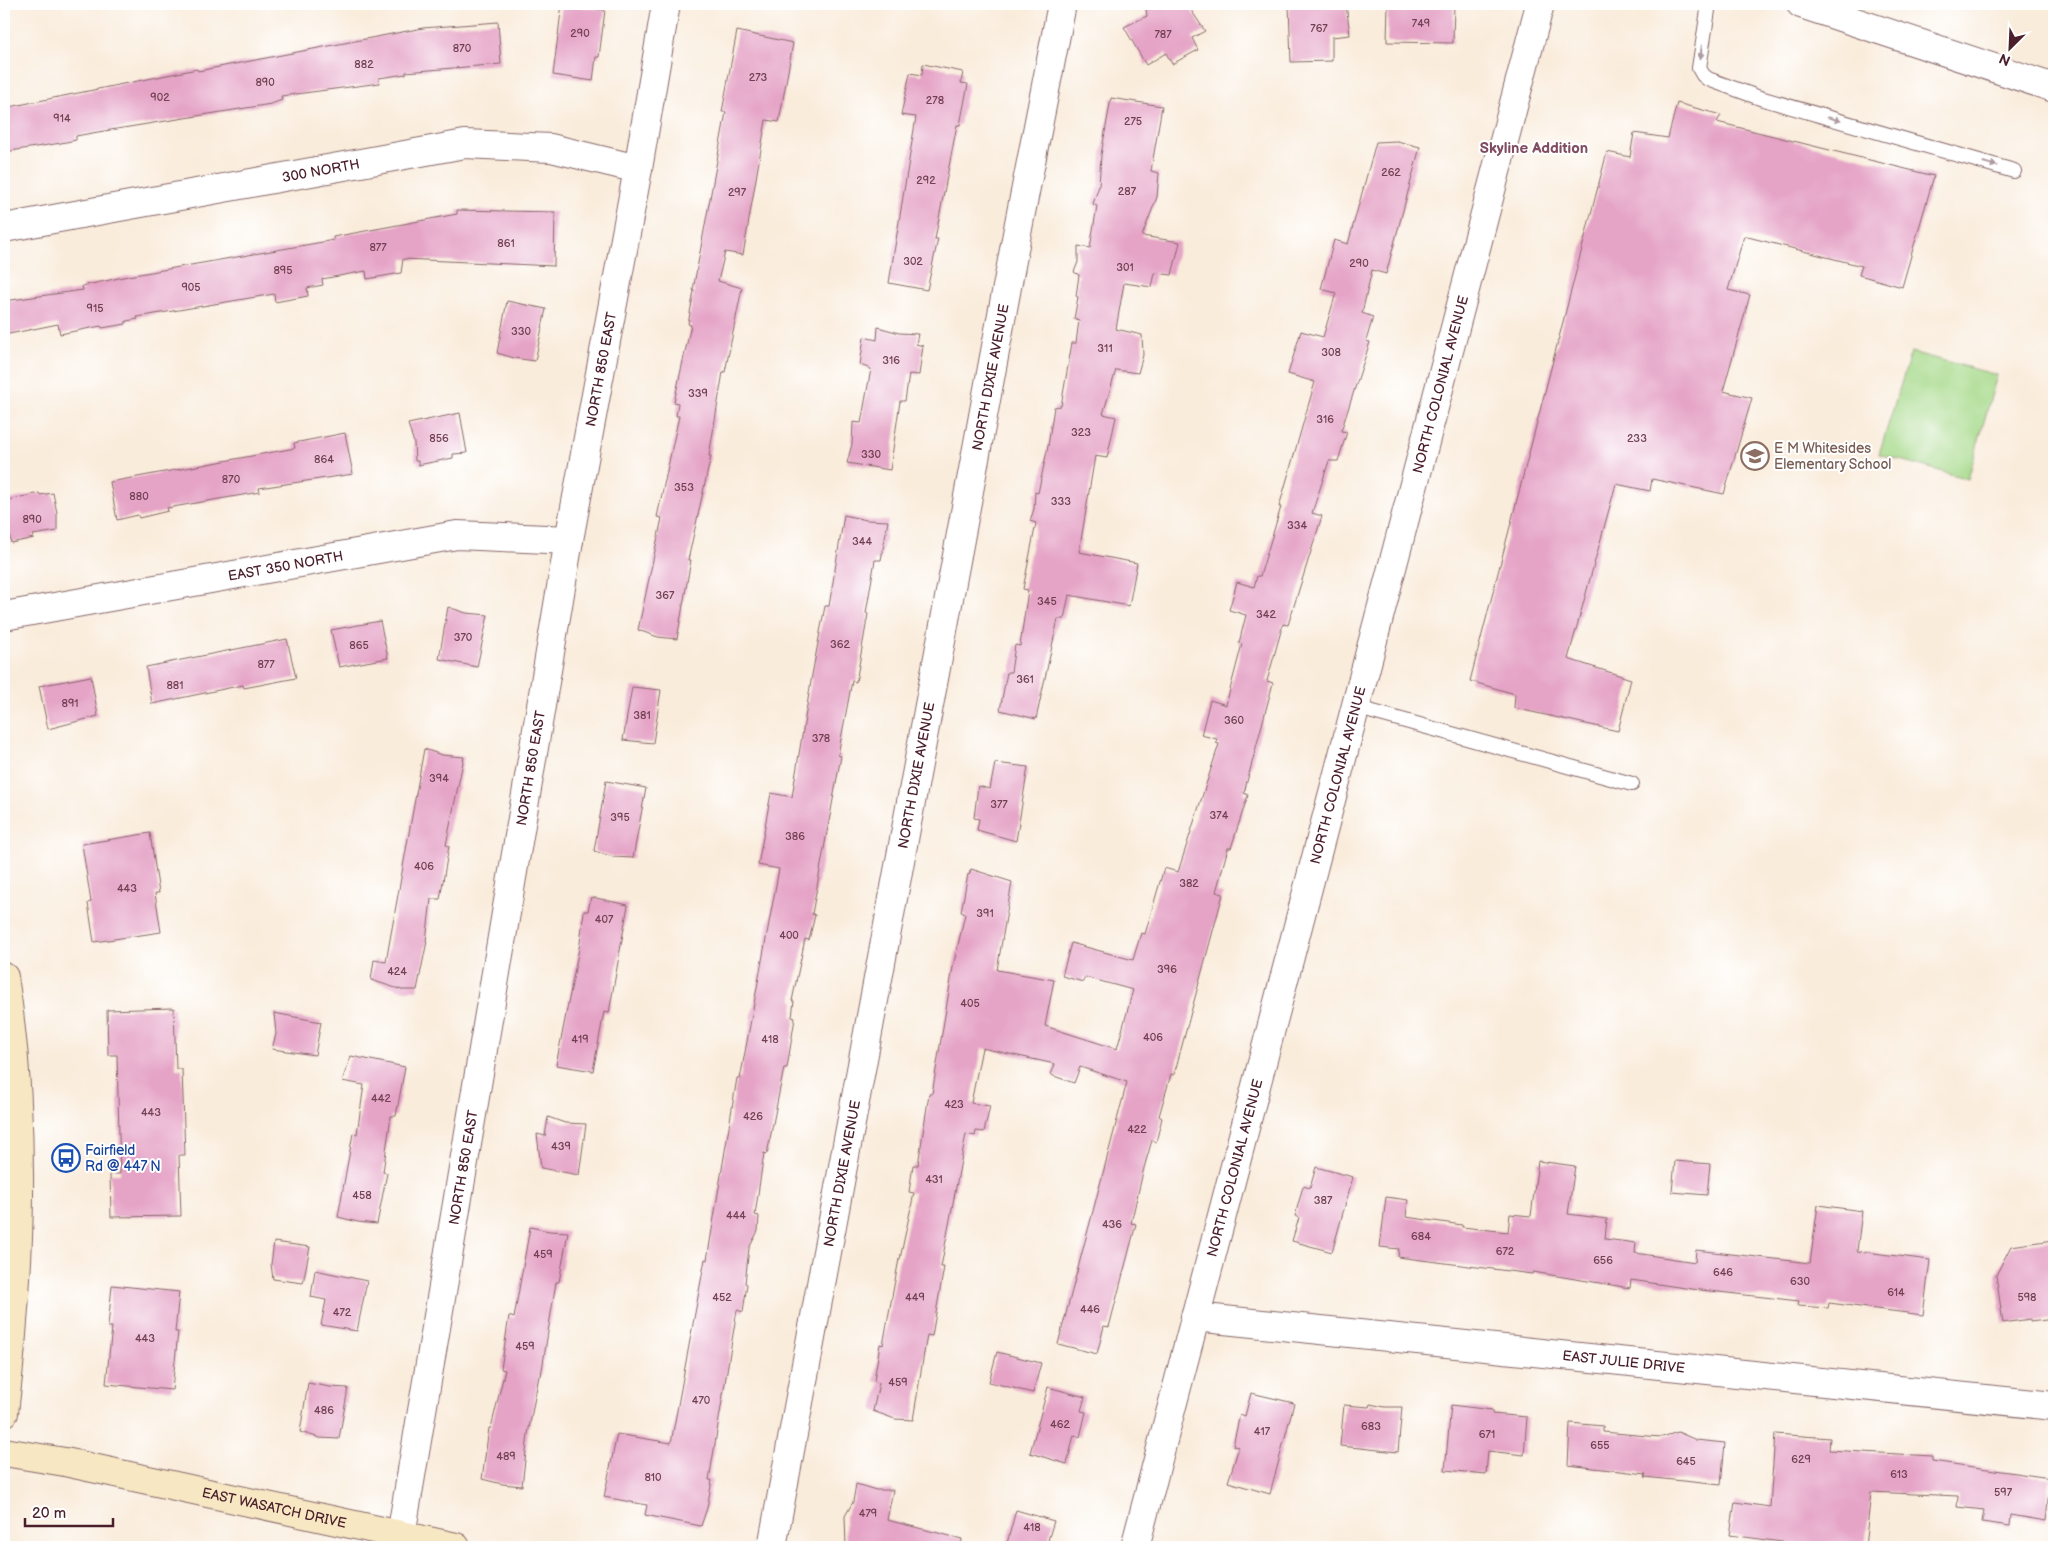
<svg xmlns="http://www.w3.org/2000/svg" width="2058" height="1551" font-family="'Balsamiq Sans',sans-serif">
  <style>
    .green { fill: #a6d989; stroke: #787c5a }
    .building { fill: #e5a3c6 }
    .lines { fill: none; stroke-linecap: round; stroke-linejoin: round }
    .lane-casing { stroke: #876769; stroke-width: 16 }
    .street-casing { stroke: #876769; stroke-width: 30 }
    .secondary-casing { stroke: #876769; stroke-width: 30 }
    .lane { stroke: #fff; stroke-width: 14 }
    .street { stroke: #fff; stroke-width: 28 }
    .secondary { stroke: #f7e8c3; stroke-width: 28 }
    .oneway { fill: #ae9aa0 }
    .labels { text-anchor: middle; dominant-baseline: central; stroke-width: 4; stroke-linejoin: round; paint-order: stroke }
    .number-label { font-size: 11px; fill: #714052 }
    .street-label { font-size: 14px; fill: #4a1f2b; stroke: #fff }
    .education-label { font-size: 14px; fill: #785e54; stroke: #fff; text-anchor: start }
    .transit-label { font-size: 14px; fill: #164399; stroke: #fff; text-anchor: start }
    .neighbourhood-label { font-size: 15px; font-weight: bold; fill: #804d61; stroke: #fff }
  </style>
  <rect width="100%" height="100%" fill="#fff"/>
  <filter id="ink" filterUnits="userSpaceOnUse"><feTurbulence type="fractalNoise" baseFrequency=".02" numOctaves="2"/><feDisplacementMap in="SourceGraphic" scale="10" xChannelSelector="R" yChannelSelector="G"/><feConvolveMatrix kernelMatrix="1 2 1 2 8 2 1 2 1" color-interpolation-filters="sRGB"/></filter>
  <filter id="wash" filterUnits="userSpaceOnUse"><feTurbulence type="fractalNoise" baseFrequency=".0096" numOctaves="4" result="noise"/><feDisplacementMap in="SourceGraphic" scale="20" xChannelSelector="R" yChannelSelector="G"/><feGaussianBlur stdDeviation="1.12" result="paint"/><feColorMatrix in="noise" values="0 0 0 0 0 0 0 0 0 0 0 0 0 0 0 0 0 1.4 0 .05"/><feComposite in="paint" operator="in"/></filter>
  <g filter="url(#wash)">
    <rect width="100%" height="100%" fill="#f9ecdb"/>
    <path class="green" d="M 1911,352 L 1997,375 L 1968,479 L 1879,454 Z"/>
    <g id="blocks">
      <path class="building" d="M 562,4 L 605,10 L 599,57 L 596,57 L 593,81 L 553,75 Z
        M 1156,4 L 1187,4 L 1205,31 L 1192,38 L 1198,50 L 1172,64 L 1166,53 L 1146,65 L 1124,27 L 1147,16 L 1146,10 Z
        M 1289,4 L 1346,4 L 1350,35 L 1332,37 L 1332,61 L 1291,62 Z
        M 1388,4 L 1454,4 L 1453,43 L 1387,42 Z
        M 498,22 L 501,64 L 406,72 L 406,74 L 379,78 L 380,83 L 281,96 L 282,100 L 271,104 L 98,132 L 76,136 L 76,140 L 61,143 L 4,152 L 4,108 L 197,69 L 198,71 L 423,28 Z
        M 737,31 L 793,43 L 779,122 L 766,120 L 743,255 L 725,252 L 718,281 L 742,288 L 725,372 L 723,372 L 709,456 L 711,456 L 688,560 L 691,560 L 677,639 L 658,637 L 638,630 L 662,518 L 657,517 L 679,416 L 676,416 L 678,403 L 674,402 L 691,325 L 688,324 L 694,291 L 693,290 L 726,112 L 722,112 Z
        M 923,64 L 963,72 L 961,83 L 968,84 L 960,125 L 957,125 L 935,239 L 938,239 L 927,290 L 889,283 L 916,117 L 901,115 L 910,73 L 922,75 Z
        M 1111,98 L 1162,106 L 1151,171 L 1159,173 L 1157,197 L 1142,236 L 1180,242 L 1172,275 L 1155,273 L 1152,287 L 1124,283 L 1116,329 L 1142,335 L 1143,355 L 1138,373 L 1116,370 L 1103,414 L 1116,417 L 1107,458 L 1095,456 L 1079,552 L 1137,563 L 1129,606 L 1069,595 L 1064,619 L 1058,619 L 1036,719 L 1000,710 L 1007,672 L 1011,672 L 1015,645 L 1020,646 L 1028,590 L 1023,589 L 1036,523 L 1030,521 L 1034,509 L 1035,492 L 1038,493 L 1048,446 L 1054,407 L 1061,406 L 1072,343 L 1076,343 L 1079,320 L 1074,319 L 1078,297 L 1076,296 L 1079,275 L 1074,272 L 1078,262 L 1078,246 L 1090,248 L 1097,206 L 1093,204 L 1099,186 L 1101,155 Z
        M 1677,103 L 1721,115 L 1717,122 L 1934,176 L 1902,287 L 1859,275 L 1862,266 L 1744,236 L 1728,290 L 1750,295 L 1723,391 L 1752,398 L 1724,494 L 1652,479 L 1650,491 L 1616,484 L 1568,659 L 1631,679 L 1618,731 L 1514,708 L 1515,694 L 1470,681 L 1607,152 L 1630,157 L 1634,133 L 1668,138 Z
        M 1397,141 L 1420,147 L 1386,274 L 1372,270 L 1362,313 L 1373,317 L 1366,341 L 1370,342 L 1341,431 L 1347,432 L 1338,461 L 1329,461 L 1312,513 L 1322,516 L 1288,625 L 1283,624 L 1267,681 L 1273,683 L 1244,793 L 1248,795 L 1231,848 L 1228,848 L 1216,892 L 1223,894 L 1174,1075 L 1171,1074 L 1159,1116 L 1162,1118 L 1156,1142 L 1152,1140 L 1144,1168 L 1131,1223 L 1136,1224 L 1109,1327 L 1104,1326 L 1097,1354 L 1058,1344 L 1127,1082 L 1080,1067 L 1074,1083 L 1051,1075 L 1055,1064 L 982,1048 L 971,1103 L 990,1106 L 984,1132 L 976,1131 L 975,1136 L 966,1134 L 941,1267 L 944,1267 L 932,1336 L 927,1335 L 913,1420 L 895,1419 L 873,1411 L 879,1383 L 874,1381 L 880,1344 L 883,1345 L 899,1259 L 900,1259 L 914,1193 L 909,1192 L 913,1165 L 918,1165 L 929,1094 L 932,1094 L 953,967 L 965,914 L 961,912 L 968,874 L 969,875 L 971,869 L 1012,882 L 997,970 L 1054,980 L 1045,1026 L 1117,1049 L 1133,990 L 1085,977 L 1083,982 L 1062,976 L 1071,943 L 1133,960 L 1141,933 L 1145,934 L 1164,868 L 1178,872 L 1219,744 L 1216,743 L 1217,739 L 1201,735 L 1210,700 L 1226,705 L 1242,644 L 1239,643 L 1246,615 L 1229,610 L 1237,582 L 1254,587 L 1257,576 L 1260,576 L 1281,507 L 1279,507 L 1315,382 L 1288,374 L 1301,331 L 1323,337 L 1336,293 L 1321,289 L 1334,240 L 1348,244 L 1376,142 Z
        M 457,210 L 555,212 L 554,266 L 403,259 L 401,273 L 367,279 L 366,271 L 322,279 L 323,285 L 307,288 L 308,296 L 275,302 L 274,294 L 137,317 L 138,319 L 126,321 L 126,324 L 102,328 L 101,326 L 60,334 L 58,324 L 4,335 L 4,301 L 83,290 L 82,286 L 128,276 L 334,240 L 333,237 L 457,214 Z
        M 507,301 L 546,309 L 535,361 L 514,358 L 497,353 Z
        M 878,327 L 899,333 L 918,334 L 916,344 L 923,346 L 919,375 L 909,374 L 905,401 L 900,401 L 890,470 L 847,463 L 852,444 L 853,422 L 861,423 L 871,369 L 860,365 L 864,337 L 877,340 Z
        M 460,413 L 467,453 L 453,454 L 453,458 L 418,465 L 418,461 L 415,461 L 414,443 L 408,424 Z
        M 345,433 L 353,474 L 259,488 L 260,492 L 167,508 L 168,511 L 139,518 L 138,515 L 117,520 L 110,482 L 295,448 L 294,443 Z
        M 39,493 L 40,495 L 53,493 L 57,513 L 57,531 L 33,535 L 34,538 L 11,543 L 4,501 Z
        M 844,515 L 866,520 L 888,521 L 881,560 L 875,560 L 866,613 L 868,614 L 856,682 L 852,681 L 838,755 L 841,756 L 812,914 L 815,915 L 809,940 L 805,939 L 792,1001 L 794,1001 L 792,1017 L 795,1018 L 787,1068 L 784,1068 L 767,1154 L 764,1153 L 755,1215 L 759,1216 L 758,1231 L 749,1248 L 745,1283 L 747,1284 L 743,1312 L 737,1310 L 709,1480 L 712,1480 L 707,1508 L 701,1526 L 645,1515 L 647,1505 L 604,1497 L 617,1434 L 671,1443 L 705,1259 L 707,1260 L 737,1078 L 740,1079 L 779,869 L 758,865 L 771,793 L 792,797 L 812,675 L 825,606 L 829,606 Z
        M 448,607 L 466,613 L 488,615 L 477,667 L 439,659 Z
        M 380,621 L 388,658 L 339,667 L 331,630 Z
        M 287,639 L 296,678 L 244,688 L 243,685 L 152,704 L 146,667 Z
        M 91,676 L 98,716 L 48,729 L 39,686 Z
        M 632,687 L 661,690 L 653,743 L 623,740 Z
        M 424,749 L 442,755 L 464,757 L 446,845 L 449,846 L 440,899 L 431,899 L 426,941 L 427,941 L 417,990 L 402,990 L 371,980 L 374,960 L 386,962 Z
        M 995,763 L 1028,767 L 1016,841 L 977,830 L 979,819 L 974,818 L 978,786 L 990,789 Z
        M 606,781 L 646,788 L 633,858 L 613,857 L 594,851 Z
        M 150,833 L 159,893 L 155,893 L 161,932 L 94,942 L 88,903 L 91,902 L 82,844 Z
        M 591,897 L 628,905 L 609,1013 L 604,1012 L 593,1071 L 556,1065 L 580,943 L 584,911 L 588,911 Z
        M 174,1008 L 176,1069 L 182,1069 L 185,1155 L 179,1155 L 181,1216 L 111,1217 L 110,1174 L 120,1174 L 117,1055 L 108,1055 L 107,1010 Z
        M 274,1013 L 321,1022 L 315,1055 L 272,1049 L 276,1034 Z
        M 351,1056 L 405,1067 L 396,1116 L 391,1116 L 383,1172 L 387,1173 L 377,1224 L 358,1222 L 338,1217 L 353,1133 L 357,1134 L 364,1085 L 342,1081 Z
        M 548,1117 L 565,1123 L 586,1124 L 579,1175 L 541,1168 L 537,1134 L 545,1136 Z
        M 1538,1161 L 1575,1166 L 1568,1214 L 1607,1219 L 1605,1239 L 1636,1243 L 1635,1253 L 1695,1262 L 1696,1250 L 1810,1263 L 1818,1205 L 1862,1211 L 1857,1251 L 1930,1260 L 1923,1315 L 1829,1303 L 1828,1308 L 1798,1306 L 1799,1301 L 1692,1289 L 1631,1280 L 1630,1288 L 1533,1272 L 1532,1274 L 1398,1257 L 1399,1249 L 1380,1247 L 1386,1197 L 1408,1200 L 1406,1217 L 1462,1225 L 1462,1227 L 1508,1232 L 1510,1214 L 1531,1216 Z
        M 1675,1161 L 1710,1164 L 1707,1195 L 1672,1192 Z
        M 1316,1167 L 1353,1177 L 1332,1252 L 1292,1241 L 1299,1218 L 1295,1216 L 1303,1186 L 1310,1188 Z
        M 530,1227 L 549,1231 L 568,1232 L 559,1282 L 556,1282 L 541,1376 L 539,1376 L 528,1434 L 522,1486 L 502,1484 L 482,1479 L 489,1428 L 491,1428 L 505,1370 L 501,1369 L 509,1316 L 514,1318 Z
        M 2054,1240 L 2054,1319 L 2030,1322 L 2030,1319 L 2003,1323 L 1996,1275 L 2011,1246 Z
        M 274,1242 L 310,1247 L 303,1283 L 273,1279 L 271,1264 Z
        M 315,1270 L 367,1281 L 357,1331 L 321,1325 L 326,1300 L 311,1297 Z
        M 112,1285 L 179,1292 L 175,1332 L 178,1332 L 172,1390 L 106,1384 L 112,1327 L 108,1327 Z
        M 997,1352 L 1041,1363 L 1033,1393 L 989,1382 Z
        M 308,1383 L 330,1387 L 348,1388 L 339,1439 L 320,1438 L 300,1432 Z
        M 1048,1387 L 1085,1397 L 1081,1411 L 1086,1412 L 1080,1437 L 1074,1435 L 1067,1464 L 1030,1453 Z
        M 1251,1393 L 1294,1403 L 1270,1494 L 1228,1482 L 1239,1447 L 1233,1446 L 1240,1414 L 1245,1416 Z
        M 1370,1404 L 1385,1407 L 1402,1407 L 1398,1452 L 1340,1446 L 1344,1405 L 1369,1407 Z
        M 1451,1405 L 1492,1410 L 1492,1414 L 1527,1417 L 1524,1455 L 1488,1451 L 1486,1474 L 1445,1470 Z
        M 1570,1423 L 1603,1426 L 1603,1432 L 1648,1436 L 1662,1437 L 1678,1432 L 1696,1440 L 1725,1443 L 1721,1485 L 1645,1477 L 1646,1474 L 1568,1465 Z
        M 1775,1434 L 1830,1438 L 1829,1450 L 1932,1456 L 1932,1461 L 2050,1478 L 2046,1521 L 2011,1515 L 2010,1526 L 1982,1522 L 1984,1510 L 1957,1507 L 1958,1496 L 1871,1492 L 1865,1547 L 1819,1547 L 1730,1535 L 1735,1502 L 1770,1507 Z
        M 856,1484 L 876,1490 L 893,1490 L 887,1520 L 962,1539 L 961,1547 L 846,1547 L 845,1516 L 853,1502 Z
        M 1016,1510 L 1054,1521 L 1046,1547 L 1006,1547 Z"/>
    </g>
  </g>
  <g filter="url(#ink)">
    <use href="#blocks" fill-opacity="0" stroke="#876769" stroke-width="1"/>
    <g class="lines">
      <defs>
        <path id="lane" d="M 1709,4 L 1699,68 L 1703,75 L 1708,79 L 1760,98 L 2014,171
          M 1355,707 L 1632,784"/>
        <g id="street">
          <path d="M 1801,4 L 2054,88"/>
          <path id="s1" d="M 4,228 L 465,144 L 551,148 L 638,169"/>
          <path id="s2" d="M 4,616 L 457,535 L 569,540"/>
          <path id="s3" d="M 1195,1317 L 2054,1406"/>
          <path id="s4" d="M 399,1547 L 569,540 L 638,169 L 666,4"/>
          <path id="s5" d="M 772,1547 L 1019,223 L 1062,4"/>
          <path id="s6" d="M 1135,1547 L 1540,4"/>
        </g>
        <g id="secondary">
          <path d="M 4,977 C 27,1121 21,1269 4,1413"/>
          <path id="s7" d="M 4,1452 L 65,1462 L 456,1547"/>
        </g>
      </defs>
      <use href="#lane" class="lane-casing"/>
      <use href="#street" class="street-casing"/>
      <use href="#secondary" class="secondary-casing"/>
      <use href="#lane" class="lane"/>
      <use href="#street" class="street"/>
      <use href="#secondary" class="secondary"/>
    </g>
    <defs><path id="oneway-solid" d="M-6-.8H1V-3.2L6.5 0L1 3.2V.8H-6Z" transform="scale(1.25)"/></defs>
    <g class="oneway">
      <use href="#oneway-solid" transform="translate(1701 52) rotate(97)"/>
      <use href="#oneway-solid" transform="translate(1834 119) rotate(16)"/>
      <use href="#oneway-solid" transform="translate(1990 164) rotate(16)"/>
    </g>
  </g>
  <defs>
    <symbol id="school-ring" viewBox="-11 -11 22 22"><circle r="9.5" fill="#fff" stroke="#8d6e63" stroke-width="1.5"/><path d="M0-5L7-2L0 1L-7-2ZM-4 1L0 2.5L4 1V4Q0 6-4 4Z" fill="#8d6e63"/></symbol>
    <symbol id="bus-ring" viewBox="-11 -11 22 22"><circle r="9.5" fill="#fff" stroke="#1a4fb4" stroke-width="1.5"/><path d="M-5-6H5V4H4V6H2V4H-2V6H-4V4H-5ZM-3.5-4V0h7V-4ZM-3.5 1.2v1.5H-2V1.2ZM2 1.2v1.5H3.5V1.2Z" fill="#1a4fb4"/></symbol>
  </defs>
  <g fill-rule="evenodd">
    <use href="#school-ring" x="1739" y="440" width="32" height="32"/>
    <use href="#bus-ring" x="50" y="1142" width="32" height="32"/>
  </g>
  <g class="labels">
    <g class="number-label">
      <text x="1421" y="23">749</text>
      <text x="1319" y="28">767</text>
      <text x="580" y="33">290</text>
      <text x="1163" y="34">787</text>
      <text x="462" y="48">870</text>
      <text x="364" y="64">882</text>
      <text x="758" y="77">273</text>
      <text x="265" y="82">890</text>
      <text x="160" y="97">902</text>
      <text x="935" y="100">278</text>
      <text x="62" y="118">914</text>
      <text x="1133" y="121">275</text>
      <text x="1391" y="172">262</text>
      <text x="926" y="180">292</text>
      <text x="1127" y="191">287</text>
      <text x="737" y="192">297</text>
      <text x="506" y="243">861</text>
      <text x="378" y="247">877</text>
      <text x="913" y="261">302</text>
      <text x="1359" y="263">290</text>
      <text x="1125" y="267">301</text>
      <text x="283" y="270">895</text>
      <text x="191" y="287">905</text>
      <text x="95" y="308">915</text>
      <text x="521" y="331">330</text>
      <text x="1105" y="348">311</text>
      <text x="1331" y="352">308</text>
      <text x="891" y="360">316</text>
      <text x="698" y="393">339</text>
      <text x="1325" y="419">316</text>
      <text x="1081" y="432">323</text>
      <text x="439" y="438">856</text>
      <text x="1637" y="438">233</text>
      <text x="871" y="454">330</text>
      <text x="324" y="459">864</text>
      <text x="231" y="479">870</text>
      <text x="684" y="487">353</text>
      <text x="139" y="496">880</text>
      <text x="1061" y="501">333</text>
      <text x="32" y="519">890</text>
      <text x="1297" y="525">334</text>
      <text x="862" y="541">344</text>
      <text x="665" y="595">367</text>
      <text x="1047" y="601">345</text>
      <text x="1266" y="614">342</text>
      <text x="463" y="637">370</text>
      <text x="840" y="644">362</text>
      <text x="359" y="645">865</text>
      <text x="266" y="664">877</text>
      <text x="1025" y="679">361</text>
      <text x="175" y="685">881</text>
      <text x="70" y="703">891</text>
      <text x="642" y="715">381</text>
      <text x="1234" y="720">360</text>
      <text x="821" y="738">378</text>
      <text x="439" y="778">394</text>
      <text x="999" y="804">377</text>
      <text x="1219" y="815">374</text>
      <text x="620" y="817">395</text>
      <text x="795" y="836">386</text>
      <text x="424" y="866">406</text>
      <text x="1189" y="883">382</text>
      <text x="127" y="888">443</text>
      <text x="985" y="913">391</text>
      <text x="604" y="919">407</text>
      <text x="789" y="935">400</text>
      <text x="1167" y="969">396</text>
      <text x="397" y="971">424</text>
      <text x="970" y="1003">405</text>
      <text x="1153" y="1037">406</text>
      <text x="580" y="1039">419</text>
      <text x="770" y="1039">418</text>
      <text x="381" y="1098">442</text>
      <text x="954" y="1104">423</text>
      <text x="151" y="1112">443</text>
      <text x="753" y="1116">426</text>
      <text x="1137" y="1129">422</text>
      <text x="561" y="1146">439</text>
      <text x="934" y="1179">431</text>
      <text x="362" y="1195">458</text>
      <text x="1323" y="1200">387</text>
      <text x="736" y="1215">444</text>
      <text x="1112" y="1224">436</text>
      <text x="1421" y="1236">684</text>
      <text x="1505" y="1251">672</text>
      <text x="543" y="1254">459</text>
      <text x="1603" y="1260">656</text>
      <text x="1723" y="1272">646</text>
      <text x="1800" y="1281">630</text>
      <text x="1896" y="1292">614</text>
      <text x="722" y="1297">452</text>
      <text x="915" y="1297">449</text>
      <text x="2027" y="1297">598</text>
      <text x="1090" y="1309">446</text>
      <text x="342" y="1312">472</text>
      <text x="145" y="1338">443</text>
      <text x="525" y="1346">459</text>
      <text x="898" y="1382">459</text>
      <text x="701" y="1400">470</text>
      <text x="324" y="1410">486</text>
      <text x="1060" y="1424">462</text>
      <text x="1371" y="1426">683</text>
      <text x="1262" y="1431">417</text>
      <text x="1487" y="1434">671</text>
      <text x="1600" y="1445">655</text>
      <text x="506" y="1456">489</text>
      <text x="1801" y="1459">629</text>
      <text x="1686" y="1461">645</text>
      <text x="1899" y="1474">613</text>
      <text x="653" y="1477">810</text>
      <text x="2003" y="1492">597</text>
      <text x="868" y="1513">479</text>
      <text x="1032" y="1527">418</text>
    </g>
    <g class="street-label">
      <text stroke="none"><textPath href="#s1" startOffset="322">300 NORTH</textPath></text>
      <text stroke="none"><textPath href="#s4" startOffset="1195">NORTH 850 EAST</textPath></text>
      <text stroke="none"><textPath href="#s5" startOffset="1190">NORTH DIXIE AVENUE</textPath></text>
      <text stroke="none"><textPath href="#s6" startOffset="1202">NORTH COLONIAL AVENUE</textPath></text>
      <text stroke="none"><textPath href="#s2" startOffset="286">EAST 350 NORTH</textPath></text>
      <text stroke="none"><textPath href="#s4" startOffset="790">NORTH 850 EAST</textPath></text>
      <text stroke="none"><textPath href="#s5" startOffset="785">NORTH DIXIE AVENUE</textPath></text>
      <text stroke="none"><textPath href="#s6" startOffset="798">NORTH COLONIAL AVENUE</textPath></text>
      <text stroke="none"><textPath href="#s6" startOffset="392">NORTH COLONIAL AVENUE</textPath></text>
      <text stroke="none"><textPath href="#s4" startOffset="385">NORTH 850 EAST</textPath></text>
      <text stroke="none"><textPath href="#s5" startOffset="380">NORTH DIXIE AVENUE</textPath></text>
      <text stroke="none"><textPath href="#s3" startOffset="431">EAST JULIE DRIVE</textPath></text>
      <text stroke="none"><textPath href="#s7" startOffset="276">EAST WASATCH DRIVE</textPath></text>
    </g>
    <g class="education-label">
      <text x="1774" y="448">E M Whitesides<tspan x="1774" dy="16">Elementary School</tspan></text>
    </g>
    <g class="transit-label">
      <text x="85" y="1150">Fairfield<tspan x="85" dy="16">Rd @ 447 N</tspan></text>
    </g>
    <g class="neighbourhood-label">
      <text x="1534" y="148">Skyline Addition</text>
    </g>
  </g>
  <rect width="2058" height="1551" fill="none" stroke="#fff" stroke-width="20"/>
  <g transform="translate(2010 48) rotate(204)" stroke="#ffffff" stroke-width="4" paint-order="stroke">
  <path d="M0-4L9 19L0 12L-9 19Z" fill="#4a1f2b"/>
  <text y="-8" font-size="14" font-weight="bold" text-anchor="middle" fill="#4a1f2b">N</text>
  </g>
  <path d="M25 1518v8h88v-8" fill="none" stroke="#4a1f2b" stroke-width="2.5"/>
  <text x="32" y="1518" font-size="15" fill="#4a1f2b" stroke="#ffffff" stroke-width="4" paint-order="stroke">20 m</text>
</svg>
